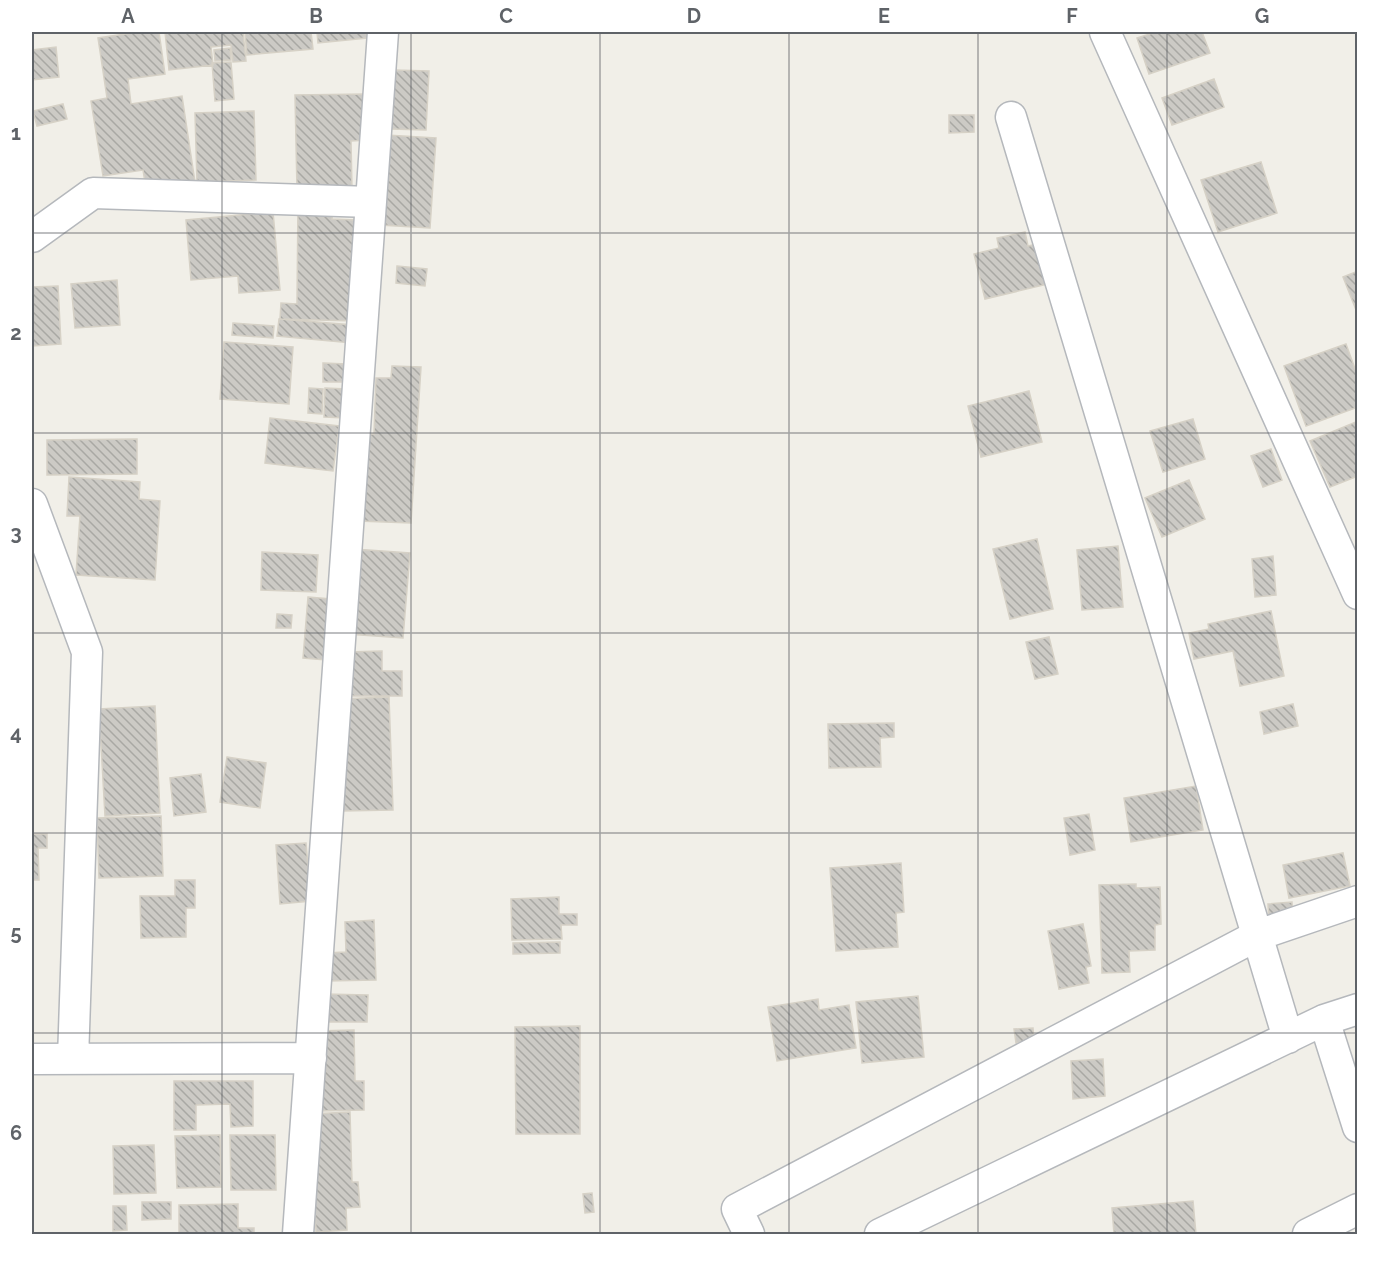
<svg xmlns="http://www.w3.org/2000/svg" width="1389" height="1266" font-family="Raleway,sans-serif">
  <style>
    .building { fill: url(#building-back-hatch); stroke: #d6d1c6; stroke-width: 1.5 }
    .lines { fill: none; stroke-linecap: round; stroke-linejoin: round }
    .street-casing { stroke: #b5b8bc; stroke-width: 33 }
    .street { stroke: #fff; stroke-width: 30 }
    .grid { fill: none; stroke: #5f6368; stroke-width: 1.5; stroke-opacity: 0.55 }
    .neatline { fill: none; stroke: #5f6368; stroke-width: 2 }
    .grid-label { font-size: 20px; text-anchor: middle; font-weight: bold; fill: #5f6368 }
  </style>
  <defs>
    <pattern id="building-back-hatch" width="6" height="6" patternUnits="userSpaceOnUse" patternTransform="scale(1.5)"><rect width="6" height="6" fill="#cccac5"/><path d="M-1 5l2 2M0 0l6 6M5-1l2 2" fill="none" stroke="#a9a8a4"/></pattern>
  </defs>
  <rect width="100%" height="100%" fill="#f1efe8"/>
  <path class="building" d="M 139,32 L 159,32 L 165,74 L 128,79 L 131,104 L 182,96 L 195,182 L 146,189 L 143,170 L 103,176 L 91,101 L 107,98 L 98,38 Z
    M 165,32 L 243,32 L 246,61 L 233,62 L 231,45 L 211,47 L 213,65 L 169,70 Z
    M 245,32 L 311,32 L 313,49 L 247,55 Z
    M 317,32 L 366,32 L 367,38 L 318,43 Z
    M 1156,32 L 1202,32 L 1210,53 L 1149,74 L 1137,38 Z
    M 56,47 L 59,77 L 32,80 L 32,50 Z
    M 230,48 L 231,60 L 215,61 L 214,50 Z
    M 231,62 L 234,99 L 215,101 L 212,63 Z
    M 394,70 L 429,71 L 426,130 L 391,129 Z
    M 1214,79 L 1224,107 L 1172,125 L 1162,98 Z
    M 366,94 L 367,140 L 351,141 L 352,189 L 297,190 L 295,95 Z
    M 63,104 L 67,119 L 37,126 L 33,111 Z
    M 254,111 L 256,180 L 197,182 L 195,113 Z
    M 949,115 L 974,115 L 974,132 L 949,133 Z
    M 386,135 L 436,138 L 430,228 L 380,225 Z
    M 1261,162 L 1277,213 L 1218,232 L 1201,180 Z
    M 298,202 L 333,203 L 332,219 L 355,220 L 355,321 L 280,319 L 281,303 L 297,304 Z
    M 273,212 L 280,290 L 239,293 L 238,276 L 191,280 L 186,220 Z
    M 1025,232 L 1028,246 L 1042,243 L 1052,283 L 985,299 L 974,254 L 999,248 L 997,238 Z
    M 397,266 L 427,269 L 425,286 L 396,283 Z
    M 1358,271 L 1358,315 L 1343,277 Z
    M 117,280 L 120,325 L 75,328 L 71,284 Z
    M 58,286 L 61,344 L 32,346 L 32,287 Z
    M 279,319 L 354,325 L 352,343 L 277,336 Z
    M 233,323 L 274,326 L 273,338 L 232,335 Z
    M 224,342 L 293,347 L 289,404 L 220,399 Z
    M 1346,344 L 1358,377 L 1358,407 L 1306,426 L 1284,366 Z
    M 323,363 L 346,364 L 346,382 L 323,382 Z
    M 392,366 L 421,367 L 411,523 L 358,521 L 361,434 L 374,434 L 376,378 L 391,378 Z
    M 309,388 L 323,389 L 322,414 L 308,413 Z
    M 325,388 L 347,389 L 346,418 L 324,417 Z
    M 1029,391 L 1042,442 L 981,457 L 968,406 Z
    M 270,418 L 339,426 L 333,471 L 265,463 Z
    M 1193,419 L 1205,459 L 1163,472 L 1150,431 Z
    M 1358,421 L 1358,476 L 1330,487 L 1310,441 Z
    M 137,439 L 137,474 L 47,475 L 47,440 Z
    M 1271,449 L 1282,480 L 1263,487 L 1251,456 Z
    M 69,477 L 140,482 L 139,499 L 160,501 L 155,580 L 76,575 L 80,516 L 67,516 Z
    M 1189,480 L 1205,519 L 1162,537 L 1145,498 Z
    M 1037,539 L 1053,609 L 1010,619 L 993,549 Z
    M 1118,546 L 1123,607 L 1082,610 L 1077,550 Z
    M 354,549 L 410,553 L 403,638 L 347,634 Z
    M 262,552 L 318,555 L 316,592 L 261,590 Z
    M 1273,556 L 1276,595 L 1255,597 L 1252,559 Z
    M 308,597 L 331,599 L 326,660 L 303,658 Z
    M 1271,611 L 1284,676 L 1240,686 L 1233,651 L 1194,659 L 1189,633 L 1209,629 L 1208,624 Z
    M 277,614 L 292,615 L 291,628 L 276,628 Z
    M 1049,637 L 1058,674 L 1035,679 L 1026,642 Z
    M 382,651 L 382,671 L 402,671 L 402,696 L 348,696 L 347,652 Z
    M 389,697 L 393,810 L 342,811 L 339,699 Z
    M 1293,704 L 1298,726 L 1264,734 L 1260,712 Z
    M 155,706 L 160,813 L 105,816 L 99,709 Z
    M 894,723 L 894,737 L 880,738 L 881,767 L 829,768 L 828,724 Z
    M 227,757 L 266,763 L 260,808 L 220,802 Z
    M 201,774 L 206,812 L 174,816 L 170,778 Z
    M 1196,786 L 1203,830 L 1131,842 L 1124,798 Z
    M 1089,814 L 1095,850 L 1070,855 L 1064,818 Z
    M 161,816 L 163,876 L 99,878 L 97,818 Z
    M 32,834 L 47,834 L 47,848 L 38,848 L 39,880 L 32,880 Z
    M 306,843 L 311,901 L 280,904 L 276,845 Z
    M 1343,853 L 1350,886 L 1289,898 L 1283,865 Z
    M 901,863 L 904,912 L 896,913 L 898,947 L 836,951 L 830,868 Z
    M 175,880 L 195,880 L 195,908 L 186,908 L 186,937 L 141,938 L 140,896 L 175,896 Z
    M 1136,884 L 1136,888 L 1160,887 L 1161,924 L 1155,925 L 1155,950 L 1129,951 L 1130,972 L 1102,973 L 1099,885 Z
    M 559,897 L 559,914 L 577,914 L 577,925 L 561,925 L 562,939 L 512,940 L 511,899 Z
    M 1292,902 L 1293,920 L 1269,922 L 1268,904 Z
    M 374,920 L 376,980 L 326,981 L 325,953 L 346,952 L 345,922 Z
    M 1083,924 L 1091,966 L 1086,967 L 1089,983 L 1059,989 L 1048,931 Z
    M 560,942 L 560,953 L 513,954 L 513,943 Z
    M 324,994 L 368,995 L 367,1022 L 324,1022 Z
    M 918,996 L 924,1057 L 862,1063 L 856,1002 Z
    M 818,999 L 819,1010 L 849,1005 L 856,1048 L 777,1061 L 768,1007 Z
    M 580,1026 L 580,1134 L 516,1134 L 515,1027 Z
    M 1033,1028 L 1034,1041 L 1016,1043 L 1014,1029 Z
    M 354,1030 L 355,1081 L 364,1081 L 364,1110 L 317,1111 L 315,1031 Z
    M 1103,1059 L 1105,1096 L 1073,1099 L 1071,1061 Z
    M 174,1081 L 253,1081 L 253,1126 L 231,1127 L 230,1104 L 196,1105 L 196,1130 L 174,1130 Z
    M 350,1112 L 352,1182 L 358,1182 L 360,1207 L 346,1208 L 347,1230 L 316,1232 L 311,1114 Z
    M 220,1135 L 221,1187 L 177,1188 L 175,1136 Z
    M 230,1135 L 275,1135 L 276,1190 L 231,1190 Z
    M 154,1145 L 156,1193 L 114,1194 L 113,1146 Z
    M 592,1193 L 594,1212 L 585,1213 L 583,1194 Z
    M 1193,1201 L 1196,1234 L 1114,1234 L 1112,1208 Z
    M 142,1202 L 171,1202 L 171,1219 L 142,1220 Z
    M 238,1204 L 238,1228 L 254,1228 L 254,1234 L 179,1234 L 179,1205 Z
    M 113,1206 L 126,1206 L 127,1230 L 113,1231 Z"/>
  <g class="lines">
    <defs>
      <path id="street" d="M 1105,32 L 1358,594
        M 1011,117 L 1288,1038
        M 32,237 L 93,193 L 371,202
        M 32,504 L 87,652 L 73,1059
        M 1324,1020 L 1358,1127
        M 32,1059 L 311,1058
        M 298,1234 L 383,32
        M 749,1234 L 737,1209 L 1258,935 L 1358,901
        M 880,1234 L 1324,1020 L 1358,1009
        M 1308,1234 L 1358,1209"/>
    </defs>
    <use href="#street" class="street-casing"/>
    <use href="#street" class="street"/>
  </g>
  <path class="grid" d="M 222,32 L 222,1234M 411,32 L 411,1234M 600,32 L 600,1234M 789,32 L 789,1234M 978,32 L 978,1234M 1167,32 L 1167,1234M 32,233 L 1358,233M 32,433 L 1358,433M 32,633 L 1358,633M 32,833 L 1358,833M 32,1033 L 1358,1033"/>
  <rect width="1389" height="1266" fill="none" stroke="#ffffff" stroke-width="66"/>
  <rect x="33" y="33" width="1323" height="1200" class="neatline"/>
  <g class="grid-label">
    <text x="128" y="23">A</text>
    <text x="316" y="23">B</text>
    <text x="506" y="23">C</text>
    <text x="694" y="23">D</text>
    <text x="884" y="23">E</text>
    <text x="1072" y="23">F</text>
    <text x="1262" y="23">G</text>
    <text x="16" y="140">1</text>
    <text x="16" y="340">2</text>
    <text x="16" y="540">3</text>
    <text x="16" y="740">4</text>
    <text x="16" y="940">5</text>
    <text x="16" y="1140">6</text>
  </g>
</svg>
